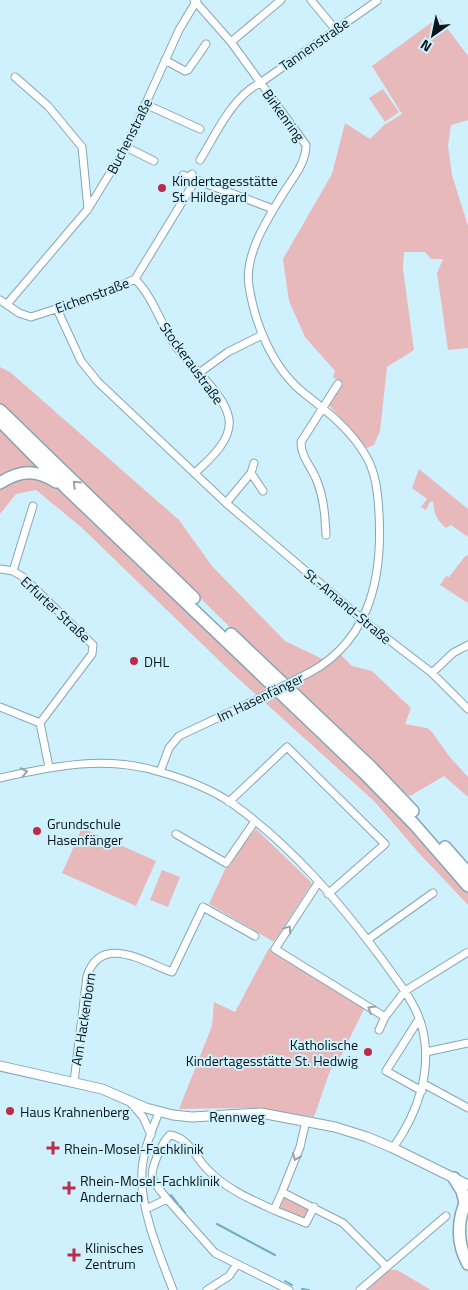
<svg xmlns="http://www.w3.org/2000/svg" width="468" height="1290" font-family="'Titillium Web',sans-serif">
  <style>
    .green { fill: #e8b9bb }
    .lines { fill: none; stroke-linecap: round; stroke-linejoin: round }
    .stream { stroke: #71acc1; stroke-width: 2 }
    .minor-casing { stroke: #85a6b2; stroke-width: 9 }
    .tertiary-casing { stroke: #85a6b2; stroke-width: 11 }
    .trunk-casing { stroke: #85a6b2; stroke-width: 14 }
    .minor { stroke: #fff; stroke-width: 7 }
    .tertiary { stroke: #fff; stroke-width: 9 }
    .trunk { stroke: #fff; stroke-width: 11 }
    .minor-bridge-casing { stroke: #85a6b2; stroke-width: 9; stroke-linecap: butt }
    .minor-bridge { stroke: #fff; stroke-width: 7 }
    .oneway { stroke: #9ca1a3 }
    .poi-dot { fill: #bc2b49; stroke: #cff1fe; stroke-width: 2 }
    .labels { text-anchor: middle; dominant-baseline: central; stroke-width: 4; stroke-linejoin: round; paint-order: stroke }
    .street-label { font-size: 14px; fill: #081519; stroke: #cff1fe }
    .poi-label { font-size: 14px; fill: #081519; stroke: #cff1fe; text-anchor: start }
  </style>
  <rect width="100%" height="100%" fill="#cff1fe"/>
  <path class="green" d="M 439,17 L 468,56 L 468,120 L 451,125 L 448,146 L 452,175 L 468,226 L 468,348 L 448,350 L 437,273 L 443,259 L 431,259 L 425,252 L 404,252 L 403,269 L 414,350 L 387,367 L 380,431 L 374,445 L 367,448 L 328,404 L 342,385 L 333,377 L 335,371 L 305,337 L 289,301 L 283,259 L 332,174 L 345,123 L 370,139 L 384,125 L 402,114 L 372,66 Z
    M 383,89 L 399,112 L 385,122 L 369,98 Z
    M 0,367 L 10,372 L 179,520 L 212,566 L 285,641 L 331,663 L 340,654 L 352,666 L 372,671 L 411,708 L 405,724 L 427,728 L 432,732 L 449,756 L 468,777 L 468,797 L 444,776 L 410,796 L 397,790 L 0,403 Z
    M 0,429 L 44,470 L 0,480 Z
    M 419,469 L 468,509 L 468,537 L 451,525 L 446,528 C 436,519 434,514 433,501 L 430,502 L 426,510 L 421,507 L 427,499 L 412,488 Z
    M 23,474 L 58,486 L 381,793 L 468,891 L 468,905 L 418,852 L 374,801 L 232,673 L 81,527 L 36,490 L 16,494 L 0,514 L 0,486 Z
    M 466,555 L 468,557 L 468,603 L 440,585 L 446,576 L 449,577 Z
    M 82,828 L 156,861 L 136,906 L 62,873 Z
    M 256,829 L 312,883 L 274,942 L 209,904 L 227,865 L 230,866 L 239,849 Z
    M 162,870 L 180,877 L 168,907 L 150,900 Z
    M 269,948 L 365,1007 L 342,1054 L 330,1071 L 314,1117 L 249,1108 L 179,1109 L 212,1026 L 214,1002 L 235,1012 Z
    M 283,1197 L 309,1208 L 305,1220 L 278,1209 Z
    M 388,1270 L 397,1270 L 431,1290 L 366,1290 Z"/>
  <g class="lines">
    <path class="stream" d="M 171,1195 L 178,1204
      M 180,1206 L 185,1213
      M 217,1224 L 275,1255
      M 285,1281 L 292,1285
      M 302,1289 L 309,1290"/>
    <defs>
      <path id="minor" d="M 194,0 L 231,42 L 306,145 C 306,163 293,178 284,192 C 268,218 244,254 249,286 C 255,325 273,369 305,394 C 328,412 351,430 366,456 C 376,473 378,494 379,514 C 383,584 367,647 299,678
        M 311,0 L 335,29
        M 231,42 L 281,0
        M 165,60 L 185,71 L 188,70 L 206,44
        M 15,77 L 48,106 L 82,147 L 88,209
        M 145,104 L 200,129
        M 126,147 L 154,161
        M 200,160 C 216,134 232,97 260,83 L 377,1
        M 183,175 L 273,209
        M 135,279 C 154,298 161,326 177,348 C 192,368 225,394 229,419 C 232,440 210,459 196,472
        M 0,300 L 19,313 L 31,317 L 102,294 L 135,279 L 195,181 L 192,174
        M 8,303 L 88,209 L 126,147 L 179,30 L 197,0
        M 57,309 L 81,361 L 98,382 L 226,503 L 363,620 L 432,673 L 468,709
        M 199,373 L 228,352 L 262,335
        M 251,473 L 263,491
        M 226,503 L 251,473 L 254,463
        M 326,535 C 325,516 324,499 317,481 C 312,467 301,458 301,442 L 338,384
        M 0,569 L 13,571 L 23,577 L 93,645 L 92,654 L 40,723
        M 13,571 L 33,506
        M 432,673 L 453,653 L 468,645
        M 0,707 L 40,723
        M 40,723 L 49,767
        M 160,772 L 169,748 L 179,736 L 260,698
        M 0,778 C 54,766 106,755 160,772 C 185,779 211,789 233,804 C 292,846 341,904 384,962 C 398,982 416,1003 422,1027 C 433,1070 418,1113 393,1148
        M 229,802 L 287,747 L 385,844 L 328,894
        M 176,834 L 226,863 L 255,821
        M 318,883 L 275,949 L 385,1017 L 405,991 L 468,952
        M 367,940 L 433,893
        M 419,1019 L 386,1071 L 422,1091
        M 379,1030 L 385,1017
        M 426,1052 L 468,1043
        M 74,1082 L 87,976 C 101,933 144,962 172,972 L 203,907 L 255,936
        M 424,1084 L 468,1108
        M 130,1102 L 143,1117 L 151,1135
        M 159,1112 C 152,1130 143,1151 142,1171 C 139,1207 160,1256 173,1290
        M 282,1192 L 300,1147 L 306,1121
        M 167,1199 C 163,1193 155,1186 153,1179 C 149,1170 163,1141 170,1135 C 188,1137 196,1158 207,1169 C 226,1189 250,1199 274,1210 L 282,1192 L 343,1223 L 387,1267
        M 146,1209 L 167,1199 L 215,1253 L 289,1290
        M 274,1210 L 306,1223 L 314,1207
        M 207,1290 L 229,1276 L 237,1264
        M 360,1290 L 446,1216"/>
      <path id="tertiary" d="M 0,1066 L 102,1089 L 146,1108 L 173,1115 L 192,1117 L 261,1113 L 335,1127 L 367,1137 L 393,1148 L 468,1185"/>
      <path id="trunk" d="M 0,410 L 194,598
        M 0,421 L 66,488 L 364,773 L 414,824 L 468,886
        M 0,483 C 20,470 36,469 56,482
        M 231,634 L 371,767 L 413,811
        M 445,847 L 468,873
        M 454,1178 L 462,1191 L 465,1203
        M 468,1197 C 457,1218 456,1243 468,1264"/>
    </defs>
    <use href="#minor" class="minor-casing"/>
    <use href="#tertiary" class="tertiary-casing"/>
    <use href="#trunk" class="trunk-casing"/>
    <use href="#minor" class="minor"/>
    <use href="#tertiary" class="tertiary"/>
    <use href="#trunk" class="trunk"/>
    <defs>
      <path id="minor-bridge" d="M 260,698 L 299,678"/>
    </defs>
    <use href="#minor-bridge" class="minor-bridge-casing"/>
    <use href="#minor-bridge" class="minor-bridge"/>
  </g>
  <defs><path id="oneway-chevron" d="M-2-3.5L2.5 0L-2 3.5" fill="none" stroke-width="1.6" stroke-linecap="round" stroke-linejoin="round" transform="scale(1.25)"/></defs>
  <g class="oneway">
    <use href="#oneway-chevron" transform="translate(76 484) rotate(-136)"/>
    <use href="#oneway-chevron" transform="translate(24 772) rotate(-12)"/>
    <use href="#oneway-chevron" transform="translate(288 929) rotate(-56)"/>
    <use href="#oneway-chevron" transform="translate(371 1009) rotate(-149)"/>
    <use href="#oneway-chevron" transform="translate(296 1157) rotate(112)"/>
  </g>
  <g class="poi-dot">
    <circle cx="162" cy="188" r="5"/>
    <circle cx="134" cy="661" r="5"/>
    <circle cx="37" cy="831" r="5"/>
    <circle cx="368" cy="1052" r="5"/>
    <circle cx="10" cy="1111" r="5"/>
    <path d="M50.5 1140.5h5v5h5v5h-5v5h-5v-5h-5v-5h5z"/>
    <path d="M66.5 1180.5h5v5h5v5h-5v5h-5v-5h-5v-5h5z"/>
    <path d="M71.5 1247.5h5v5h5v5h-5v5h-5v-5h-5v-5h5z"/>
  </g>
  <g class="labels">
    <g class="street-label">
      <text transform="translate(314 44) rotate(-35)">Tannenstraße</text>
      <text transform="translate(284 115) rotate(54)">Birkenring</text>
      <text transform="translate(129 136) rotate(-63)">Buchenstraße</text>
      <text transform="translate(92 295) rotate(-20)">Eichenstraße</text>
      <text transform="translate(192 363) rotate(54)">Stockeraustraße</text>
      <text transform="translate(348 606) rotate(40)">St.-Amand-Straße</text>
      <text transform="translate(56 609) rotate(43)">Erfurter Straße</text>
      <text transform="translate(260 697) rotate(-26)">Im Hasenfänger</text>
      <text transform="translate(83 1019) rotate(-81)">Am Hackenborn</text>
      <text x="237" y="1116">Rennweg</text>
    </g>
    <g class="poi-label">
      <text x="172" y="180">Kindertagesstätte<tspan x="172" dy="16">St. Hildegard</tspan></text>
      <text x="144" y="661">DHL</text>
      <text x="47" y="823">Grundschule<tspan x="47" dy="16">Hasenfänger</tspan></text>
      <text x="358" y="1044" text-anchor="end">Katholische<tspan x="358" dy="16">Kindertagesstätte St. Hedwig</tspan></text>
      <text x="20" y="1111">Haus Krahnenberg</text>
      <text x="64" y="1148">Rhein-Mosel-Fachklinik</text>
      <text x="80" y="1180">Rhein-Mosel-Fachklinik<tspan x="80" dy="16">Andernach</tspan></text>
      <text x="85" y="1247">Klinisches<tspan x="85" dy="16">Zentrum</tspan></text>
    </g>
  </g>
  <g transform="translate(433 35) rotate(213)" stroke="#cff1fe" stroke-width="4" paint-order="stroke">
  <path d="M0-4L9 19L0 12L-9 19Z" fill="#081519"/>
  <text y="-8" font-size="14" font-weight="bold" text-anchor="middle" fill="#081519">N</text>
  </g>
</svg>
